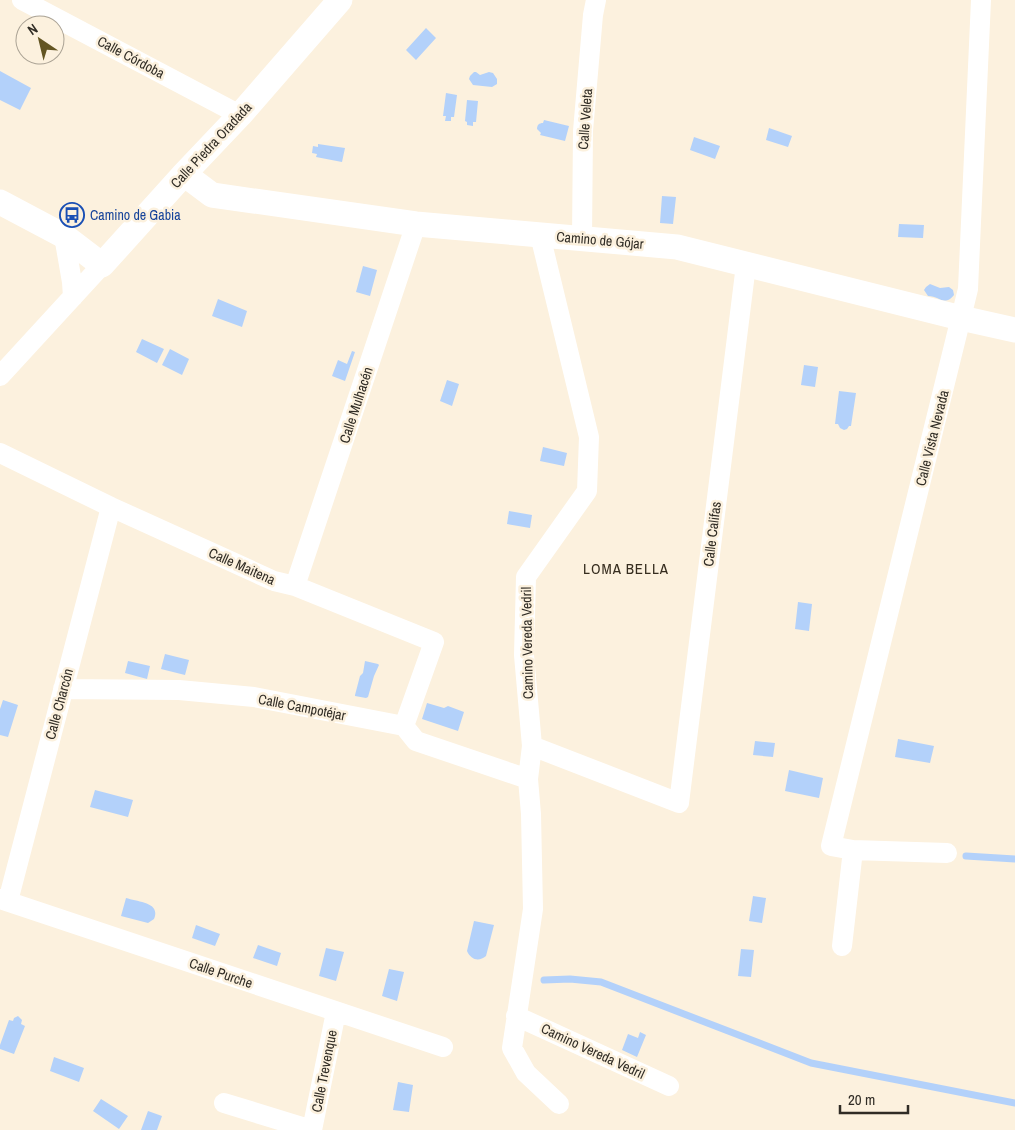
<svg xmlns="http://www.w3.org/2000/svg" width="1015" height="1130" font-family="'Archivo Narrow',sans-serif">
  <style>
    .water { fill: #b3d1fa }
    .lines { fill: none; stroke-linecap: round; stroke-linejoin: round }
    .stream { stroke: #b3d1fa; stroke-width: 7 }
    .minor { stroke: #fff; stroke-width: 20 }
    .tertiary { stroke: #fff; stroke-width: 25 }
    .labels { text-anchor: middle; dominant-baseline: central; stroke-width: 5; stroke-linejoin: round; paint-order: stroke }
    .street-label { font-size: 14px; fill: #302c25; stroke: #fcf1de }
    .transit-label { font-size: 14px; fill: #164399; stroke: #fcf1de; text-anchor: start }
    .neighbourhood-label { font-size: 15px; letter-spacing: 1px; fill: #362d1f; stroke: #fcf1de }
  </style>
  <rect width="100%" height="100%" fill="#fcf1de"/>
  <path class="water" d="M 426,28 L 436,38 L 416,60 L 406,50 Z
    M 0,71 L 31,88 L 20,110 L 0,100 Z
    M 474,72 L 476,72 L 480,75 L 489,72 L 493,73 L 497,79 L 497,84 L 492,87 L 473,85 L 469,79 L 470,76 Z
    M 446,93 L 457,95 L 454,117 L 451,117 L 451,121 L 445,121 L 446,116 L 443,116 Z
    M 467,100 L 478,101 L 476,122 L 473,122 L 473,126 L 467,125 L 467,122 L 465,121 Z
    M 544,120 L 569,126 L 565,141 L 540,135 L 541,133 L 537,129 C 537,125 539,123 543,123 Z
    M 769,128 L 792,136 L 788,147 L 766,140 Z
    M 694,137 L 720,146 L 715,159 L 690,150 Z
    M 318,144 L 345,148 L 342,162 L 316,157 L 317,154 L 312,153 L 313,146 L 318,147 Z
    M 662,196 L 676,197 L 673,224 L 660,223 Z
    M 899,224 L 924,225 L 923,238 L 898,237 Z
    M 363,266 L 377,270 L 370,296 L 356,292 Z
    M 930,284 L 940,288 L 949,287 L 953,290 L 954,295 C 944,307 940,296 928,296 L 924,290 L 926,287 Z
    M 218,299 L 247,311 L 242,327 L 212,316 Z
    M 142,339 L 164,349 L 157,363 L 136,352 Z
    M 170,349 L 189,359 L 182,375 L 162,365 Z
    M 352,351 L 355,352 L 345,381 L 332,376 L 338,360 L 347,364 Z
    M 804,365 L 818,367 L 815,387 L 801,385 Z
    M 447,380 L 459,384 L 452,406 L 440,401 Z
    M 839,391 L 856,393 L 851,426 L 849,426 L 847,429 L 844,430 L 840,428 L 838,424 L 835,424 Z
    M 543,447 L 567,453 L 564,466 L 540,461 Z
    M 509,511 L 532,515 L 530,528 L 507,524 Z
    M 798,602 L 812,604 L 809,631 L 795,629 Z
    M 165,654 L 189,660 L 185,675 L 161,669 Z
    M 128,661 L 150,666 L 147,679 L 125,673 Z
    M 365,661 L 378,664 L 379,665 L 374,676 L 368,697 L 366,698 L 355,696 L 355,695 L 360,676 L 363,673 Z
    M 3,700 L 18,705 L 8,737 L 0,735 L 0,709 Z
    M 427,703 L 444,708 L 448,706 L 464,712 L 458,731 L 422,719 Z
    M 898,739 L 934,746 L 930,763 L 895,757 Z
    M 755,741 L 775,743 L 773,757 L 753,755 Z
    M 789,770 L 823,778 L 819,798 L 785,791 Z
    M 95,790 L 133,800 L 128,817 L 90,807 Z
    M 753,896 L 766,898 L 762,923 L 749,921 Z
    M 126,898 C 138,902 161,902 154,919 L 148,923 L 121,916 Z
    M 474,921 L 494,925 L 486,956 C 479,962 471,960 467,951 Z
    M 196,925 L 220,934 L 215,946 L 192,938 Z
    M 258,945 L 281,953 L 277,966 L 253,958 Z
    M 326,948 L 344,952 L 336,981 L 319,976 Z
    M 741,949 L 754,950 L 751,977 L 738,976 Z
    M 389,969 L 404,972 L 397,1001 L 382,996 Z
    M 18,1016 L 22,1020 L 21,1024 L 25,1026 L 14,1054 L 0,1049 L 0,1045 L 9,1020 L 13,1021 L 14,1018 Z
    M 640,1032 L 646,1035 L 637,1057 L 622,1050 L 628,1034 L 638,1038 Z
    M 54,1057 L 84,1068 L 79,1082 L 50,1071 Z
    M 398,1082 L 413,1085 L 409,1112 L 393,1110 Z
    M 101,1099 L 128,1116 L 119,1129 L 93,1111 Z
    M 148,1111 L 162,1116 L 157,1130 L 141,1130 Z"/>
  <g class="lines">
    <path class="stream" d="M 966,856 L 1015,859
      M 544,980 L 570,979 L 601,982 L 811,1063 L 1015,1103"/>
    <path class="minor" d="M 22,0 L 240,115
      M 540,235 L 589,437 L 587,491 L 526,577 L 524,655 L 532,746 L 528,779 L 531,814 L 533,909 L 512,1048 L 526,1073 L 559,1104
      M 64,236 L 72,282 L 73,297
      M 582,238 L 583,131 L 593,15 L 596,0
      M 0,376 L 102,265
      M 0,453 L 111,507 L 274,581 L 295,586 L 434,642 L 404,726
      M 295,586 L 416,224
      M 63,689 L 179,690 L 254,697 L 404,726 L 416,741 L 528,779
      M 532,746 L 679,803 L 746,265
      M 853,850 L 947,853
      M 0,899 L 443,1047
      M 8,901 L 111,507
      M 842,946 L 853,850 L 831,846 L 968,289 L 981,0
      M 516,1016 L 669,1086
      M 224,1103 L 312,1130
      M 312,1130 L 336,1012"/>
    <path class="tertiary" d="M 184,174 L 212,195 L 416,224 L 677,247 L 961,318 L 1015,330
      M 0,202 L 64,236 L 102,265 L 184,174 L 240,115 L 340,0"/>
  </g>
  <defs>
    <symbol id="bus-ring" viewBox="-11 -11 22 22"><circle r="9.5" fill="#fcf1de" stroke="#1a4fb4" stroke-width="1.5"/><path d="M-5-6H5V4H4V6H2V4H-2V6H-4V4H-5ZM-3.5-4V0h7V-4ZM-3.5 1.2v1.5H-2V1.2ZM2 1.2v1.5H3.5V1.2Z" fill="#1a4fb4"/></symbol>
  </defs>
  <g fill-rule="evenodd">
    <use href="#bus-ring" x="58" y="201" width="28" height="28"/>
  </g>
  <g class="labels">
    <g class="street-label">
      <text transform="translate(131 57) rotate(28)">Calle Córdoba</text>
      <text transform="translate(585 119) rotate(-86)">Calle Veleta</text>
      <text transform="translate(211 145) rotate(-47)">Calle Piedra Oradada</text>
      <text transform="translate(600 240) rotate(5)">Camino de Gójar</text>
      <text transform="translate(356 405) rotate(-72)">Calle Mulhacén</text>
      <text transform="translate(932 438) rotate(-76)">Calle Vista Nevada</text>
      <text transform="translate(712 534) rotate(-83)">Calle Califas</text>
      <text transform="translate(242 566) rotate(24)">Calle Maitena</text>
      <text transform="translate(527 643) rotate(-91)">Camino Vereda Vedril</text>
      <text transform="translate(59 704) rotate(-75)">Calle Charcón</text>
      <text transform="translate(302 707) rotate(11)">Calle Campotéjar</text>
      <text transform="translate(221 973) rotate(19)">Calle Purche</text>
      <text transform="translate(593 1051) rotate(25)">Camino Vereda Vedril</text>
      <text transform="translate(324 1071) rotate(-79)">Calle Trevenque</text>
    </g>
    <g class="transit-label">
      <text x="90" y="215">Camino de Gabia</text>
    </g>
    <g class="neighbourhood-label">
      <text x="626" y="568">LOMA BELLA</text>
    </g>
  </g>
  <g transform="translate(40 40) rotate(325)"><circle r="24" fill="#fcf1de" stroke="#aaa294"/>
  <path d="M0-4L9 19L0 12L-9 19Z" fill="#635522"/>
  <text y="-8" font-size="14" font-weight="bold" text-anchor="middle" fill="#302c25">N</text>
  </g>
  <path d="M840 1105v8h68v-8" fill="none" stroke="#302c25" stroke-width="2.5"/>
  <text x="848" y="1105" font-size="15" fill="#302c25" stroke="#fcf1de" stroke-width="4" paint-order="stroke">20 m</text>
</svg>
